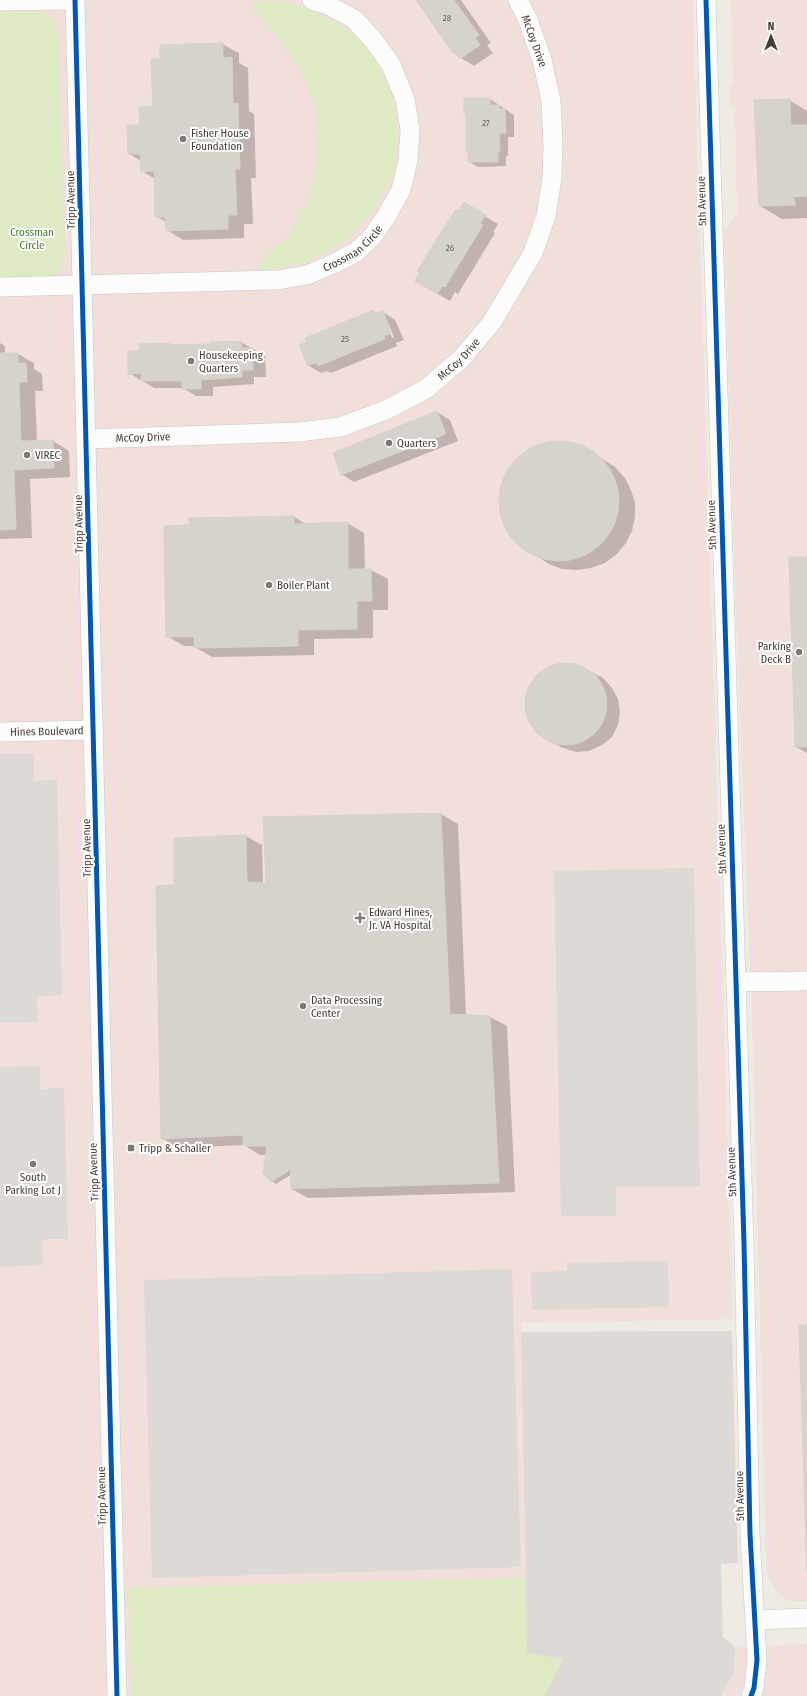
<svg xmlns="http://www.w3.org/2000/svg" width="807" height="1696" font-family="'Fira Sans Condensed',sans-serif">
  <style>
    .medical { fill: #f1dfdb }
    .green { fill: #ddeac3 }
    .parking { fill: #dddad5 }
    .shadow { fill: #0003; fill-rule: evenodd }
    .building { fill: #d6d2cc; stroke: #d6d2cb }
    .lines { fill: none; stroke-linecap: round; stroke-linejoin: round }
    .minor-casing { stroke: #cac7c1; stroke-width: 20 }
    .minor { stroke: #fcfcfb; stroke-width: 19 }
    .cycleway-casing { stroke: #fff; stroke-width: 8 }
    .cycleway { stroke: #0057b8; stroke-width: 5 }
    .poi-dot { fill: #7f7971; stroke: #fff; stroke-width: 1.5 }
    .labels { text-anchor: middle; dominant-baseline: central; stroke-width: 4; stroke-linejoin: round; paint-order: stroke }
    .number-label { font-size: 9px; fill: #69635a }
    .street-label { font-size: 11px; fill: #433c32; stroke: #fff }
    .poi-label { font-size: 11px; fill: #433c32; stroke: #fff; text-anchor: start }
    .park-label { font-size: 11px; fill: #477723; stroke: #fff }
  </style>
  <rect width="100%" height="100%" fill="#eeebe5"/>
  <path class="medical" d="M 0,0 L 693,0 L 733,1319 L 521,1323 L 527,1652 L 544,1696 L 0,1696 Z
    M 731,0 L 807,0 L 807,1601 L 789,1601 L 780,1596 L 768,1576 L 766,1559 L 752,1014 L 736,620 L 724,232 L 737,213 L 735,108 L 729,104 L 729,88 L 733,81 Z
    M 807,1644 L 807,1696 L 721,1696 L 734,1672 L 735,1647 Z"/>
  <path class="green" d="M 253,1 L 287,2 L 311,10 L 346,28 L 374,55 L 392,94 L 398,135 L 394,172 L 374,209 L 347,240 L 309,261 L 269,270 L 259,269 L 259,263 L 289,235 L 311,196 L 316,160 L 318,132 L 316,109 L 302,73 L 277,36 L 250,4 Z
    M 38,12 C 49,14 55,19 58,30 L 65,257 L 61,269 L 52,277 L 0,279 L 0,13 Z
    M 526,1578 L 527,1653 L 563,1658 L 544,1696 L 131,1696 L 128,1588 Z"/>
  <path class="parking" d="M 0,754 L 34,754 L 34,781 L 57,780 L 62,995 L 37,996 L 38,1022 L 0,1023 Z
    M 694,868 L 700,1186 L 616,1187 L 616,1216 L 561,1216 L 554,871 Z
    M 40,1066 L 40,1089 L 64,1088 L 68,1239 L 46,1239 L 42,1242 L 43,1265 L 0,1267 L 0,1067 Z
    M 668,1261 L 669,1307 L 532,1310 L 531,1272 L 567,1271 L 567,1263 Z
    M 512,1269 L 521,1567 L 152,1578 L 144,1280 Z
    M 732,1331 L 738,1563 L 721,1564 L 723,1637 L 735,1647 L 734,1672 L 721,1696 L 544,1696 L 563,1659 L 527,1653 L 521,1332 Z"/>
  <path class="shadow" d="M 417,0 L 461,0 L 491,43 L 487,45 L 493,53 L 474,66 L 461,58 L 454,53 Z
    M 222,44 L 239,53 L 239,63 L 248,68 L 249,111 L 254,114 L 256,178 L 251,178 L 253,224 L 244,224 L 244,238 L 183,240 L 167,230 L 167,223 L 156,216 L 155,179 L 142,171 L 141,161 L 128,153 L 141,126 L 154,107 L 161,60 Z
    M 490,99 L 514,115 L 514,137 L 508,137 L 508,156 L 506,156 L 506,166 L 478,167 L 469,162 L 469,153 L 467,152 Z
    M 789,100 L 807,111 L 807,218 L 782,219 L 760,206 Z
    M 464,204 L 498,224 L 493,232 L 495,233 L 458,294 L 455,292 L 450,301 L 416,281 Z
    M 374,312 L 378,314 L 383,312 L 395,320 L 404,340 L 396,343 L 397,346 L 331,373 L 327,371 L 321,373 L 309,366 ZM 385,320 L 387,320 L 394,337 L 392,338 Z
    M 241,342 L 265,356 L 266,377 L 254,377 L 254,384 L 213,387 L 213,396 L 196,396 L 183,388 L 154,388 L 129,373 L 140,352 L 169,344 L 172,346 L 212,345 L 212,343 Z
    M 0,343 L 5,346 L 5,354 L 18,354 L 34,363 L 34,369 L 42,374 L 43,391 L 35,391 L 37,442 L 53,441 L 69,451 L 70,477 L 30,479 L 32,538 L 0,539 Z
    M 437,412 L 450,420 L 458,441 L 354,482 L 341,474 Z
    M 560,442 L 574,444 L 587,449 L 615,467 L 625,478 L 631,490 L 635,503 L 635,517 L 632,531 L 626,543 L 617,554 L 605,563 L 591,568 L 577,570 L 562,569 L 549,564 L 520,545 L 510,535 L 503,522 L 500,508 L 500,494 L 504,480 L 510,467 L 520,457 L 532,449 L 545,444 Z
    M 294,517 L 306,524 L 347,523 L 364,533 L 365,570 L 371,570 L 388,579 L 388,610 L 373,610 L 373,638 L 314,639 L 314,655 L 212,657 L 195,647 L 195,646 L 184,646 L 167,636 L 190,526 Z
    M 807,558 L 807,753 L 796,747 Z
    M 565,663 L 578,665 L 603,678 L 612,688 L 618,699 L 620,712 L 618,725 L 612,737 L 602,745 L 589,751 L 576,752 L 563,748 L 549,741 L 538,733 L 529,722 L 525,709 L 526,695 L 531,683 L 540,672 L 552,666 Z
    M 441,814 L 458,824 L 466,1016 L 490,1017 L 507,1026 L 515,1192 L 308,1198 L 292,1189 L 292,1174 L 276,1184 L 272,1181 L 266,1155 L 260,1155 L 244,1145 L 178,1148 L 162,1138 L 175,886 L 246,836 L 262,845 L 263,884 L 267,884 L 264,818 Z"/>
  <path class="building" d="M 416,0 L 454,0 L 479,35 L 475,38 L 480,45 L 460,59 L 455,52 L 453,53 Z
    M 223,43 L 223,58 L 232,57 L 233,104 L 238,103 L 240,169 L 235,169 L 237,215 L 228,215 L 228,229 L 166,231 L 165,217 L 155,217 L 154,171 L 141,172 L 140,154 L 128,154 L 127,125 L 140,125 L 139,107 L 153,106 L 151,59 L 160,59 L 160,45 Z
    M 464,98 L 490,98 L 490,105 L 499,105 L 499,109 L 505,109 L 506,133 L 499,133 L 500,151 L 498,151 L 498,162 L 468,162 L 468,152 L 466,152 L 466,113 L 464,113 Z
    M 790,99 L 791,125 L 807,125 L 807,196 L 793,197 L 796,205 L 759,206 L 754,100 Z
    M 464,202 L 486,215 L 480,224 L 483,225 L 445,287 L 442,286 L 437,294 L 415,281 L 420,273 L 417,271 L 456,209 L 459,211 Z
    M 374,310 L 375,314 L 383,311 L 391,333 L 384,336 L 385,339 L 318,366 L 316,363 L 308,366 L 299,345 L 307,342 L 305,338 Z
    M 241,341 L 242,348 L 253,348 L 253,370 L 242,370 L 242,377 L 201,380 L 201,389 L 182,389 L 182,381 L 141,381 L 141,373 L 128,374 L 128,351 L 139,351 L 139,344 L 169,343 L 170,345 L 211,344 L 211,342 Z
    M 0,353 L 18,353 L 18,363 L 26,363 L 27,382 L 19,382 L 21,441 L 53,440 L 54,468 L 14,470 L 16,529 L 0,530 Z
    M 437,411 L 446,434 L 341,475 L 333,453 Z
    M499 501a60 60 0 1 1 120 0a60 60 0 1 1-120 0Z
    M 294,516 L 294,524 L 348,522 L 348,569 L 371,569 L 372,601 L 357,601 L 357,629 L 298,630 L 298,646 L 194,648 L 194,637 L 166,637 L 164,526 L 189,525 L 189,518 Z
    M 789,557 L 807,557 L 807,747 L 795,747 Z
    M525 704a41 41 0 1 1 82 0a41 41 0 1 1-82 0Z
    M 441,813 L 450,1014 L 490,1016 L 499,1183 L 291,1189 L 290,1146 L 243,1146 L 243,1135 L 161,1139 L 156,886 L 174,885 L 174,838 L 246,835 L 247,882 L 266,883 L 263,817 Z
    M 267,1146 L 290,1146 L 290,1170 L 271,1182 L 263,1173 Z
    M 799,1325 L 807,1325 L 807,1573 L 800,1358 Z"/>
  <g class="lines">
    <defs>
      <g id="minor">
        <path d="M 75,0 L 117,1696"/>
        <path d="M 706,0 L 744,1243 L 750,1534 L 757,1660 L 754,1688 L 751,1696"/>
        <path d="M 0,1 L 71,0"/>
        <path id="s1" d="M 0,287 L 277,280 L 307,275 L 333,264 L 356,252 L 373,236 L 387,215 L 401,190 L 408,160 L 410,130 L 405,99 L 391,65 L 375,42 L 354,19 L 326,4 L 312,0"/>
        <path id="s2" d="M 87,439 L 299,432 L 340,427 L 386,410 L 426,389 L 462,358 L 492,322 L 533,253 L 546,216 L 552,178 L 553,144 L 551,101 L 542,60 L 528,20 L 518,0"/>
        <path id="s3" d="M 0,732 L 94,730"/>
        <path d="M 736,982 L 807,981"/>
        <path d="M 756,1620 L 807,1618"/>
      </g>
    </defs>
    <use href="#minor" class="minor-casing"/>
    <use href="#minor" class="minor"/>
    <defs>
      <path id="cycleway" d="M 75,0 L 117,1696
        M 706,0 L 744,1243 L 750,1534 L 757,1660 L 754,1688 L 751,1696"/>
    </defs>
    <use href="#cycleway" class="cycleway-casing"/>
    <use href="#cycleway" class="cycleway"/>
  </g>
  <g class="poi-dot">
    <circle cx="183" cy="139" r="4"/>
    <circle cx="191" cy="361" r="4"/>
    <circle cx="389" cy="443" r="4"/>
    <circle cx="27" cy="455" r="4"/>
    <circle cx="269" cy="585" r="4"/>
    <circle cx="799" cy="652" r="4"/>
    <path d="M358 912h4v4h4v4h-4v4h-4v-4h-4v-4h4z"/>
    <circle cx="303" cy="1006" r="4"/>
    <rect x="127" y="1144" width="8" height="8" rx="2"/>
    <circle cx="33" cy="1164" r="4"/>
  </g>
  <g class="labels">
    <g class="number-label">
      <text x="447" y="18">28</text>
      <text x="486" y="123">27</text>
      <text x="450" y="248">26</text>
      <text x="345" y="339">25</text>
    </g>
    <g class="street-label">
      <text transform="translate(534 41) rotate(70)">McCoy Drive</text>
      <text transform="translate(71 200) rotate(-91)">Tripp Avenue</text>
      <text transform="translate(702 201) rotate(-92)">5th Avenue</text>
      <text stroke="none"><textPath href="#s1" startOffset="361">Crossman Circle</textPath></text>
      <text stroke="none"><textPath href="#s2" startOffset="392">McCoy Drive</textPath></text>
      <text stroke="none"><textPath href="#s2" startOffset="56">McCoy Drive</textPath></text>
      <text transform="translate(79 524) rotate(-91)">Tripp Avenue</text>
      <text transform="translate(712 525) rotate(-92)">5th Avenue</text>
      <text stroke="none"><textPath href="#s3" startOffset="47">Hines Boulevard</textPath></text>
      <text transform="translate(87 848) rotate(-91)">Tripp Avenue</text>
      <text transform="translate(722 849) rotate(-92)">5th Avenue</text>
      <text transform="translate(94 1172) rotate(-92)">Tripp Avenue</text>
      <text transform="translate(732 1172) rotate(-92)">5th Avenue</text>
      <text transform="translate(102 1496) rotate(-91)">Tripp Avenue</text>
      <text transform="translate(740 1496) rotate(-91)">5th Avenue</text>
    </g>
    <g class="poi-label">
      <text x="191" y="133">Fisher House<tspan x="191" dy="13">Foundation</tspan></text>
      <text x="199" y="355">Housekeeping<tspan x="199" dy="13">Quarters</tspan></text>
      <text x="397" y="443">Quarters</text>
      <text x="35" y="455">VIREC</text>
      <text x="277" y="585">Boiler Plant</text>
      <text x="791" y="646" text-anchor="end">Parking<tspan x="791" dy="13">Deck B</tspan></text>
      <text x="369" y="912">Edward Hines,<tspan x="369" dy="13">Jr. VA Hospital</tspan></text>
      <text x="311" y="1000">Data Processing<tspan x="311" dy="13">Center</tspan></text>
      <text x="139" y="1148">Tripp &amp; Schaller</text>
      <text x="33" y="1177" text-anchor="middle">South<tspan x="33" dy="13">Parking Lot J</tspan></text>
    </g>
    <g class="park-label">
      <text x="32" y="232">Crossman<tspan x="32" dy="13">Circle</tspan></text>
    </g>
  </g>
  <g transform="translate(771 36)" stroke="#ffffff" stroke-width="3" paint-order="stroke">
  <path d="M0-3L7 15L0 10L-7 15Z" fill="#433c32"/>
  <text y="-6" font-size="11" font-weight="bold" text-anchor="middle" fill="#433c32">N</text>
  </g>
</svg>
